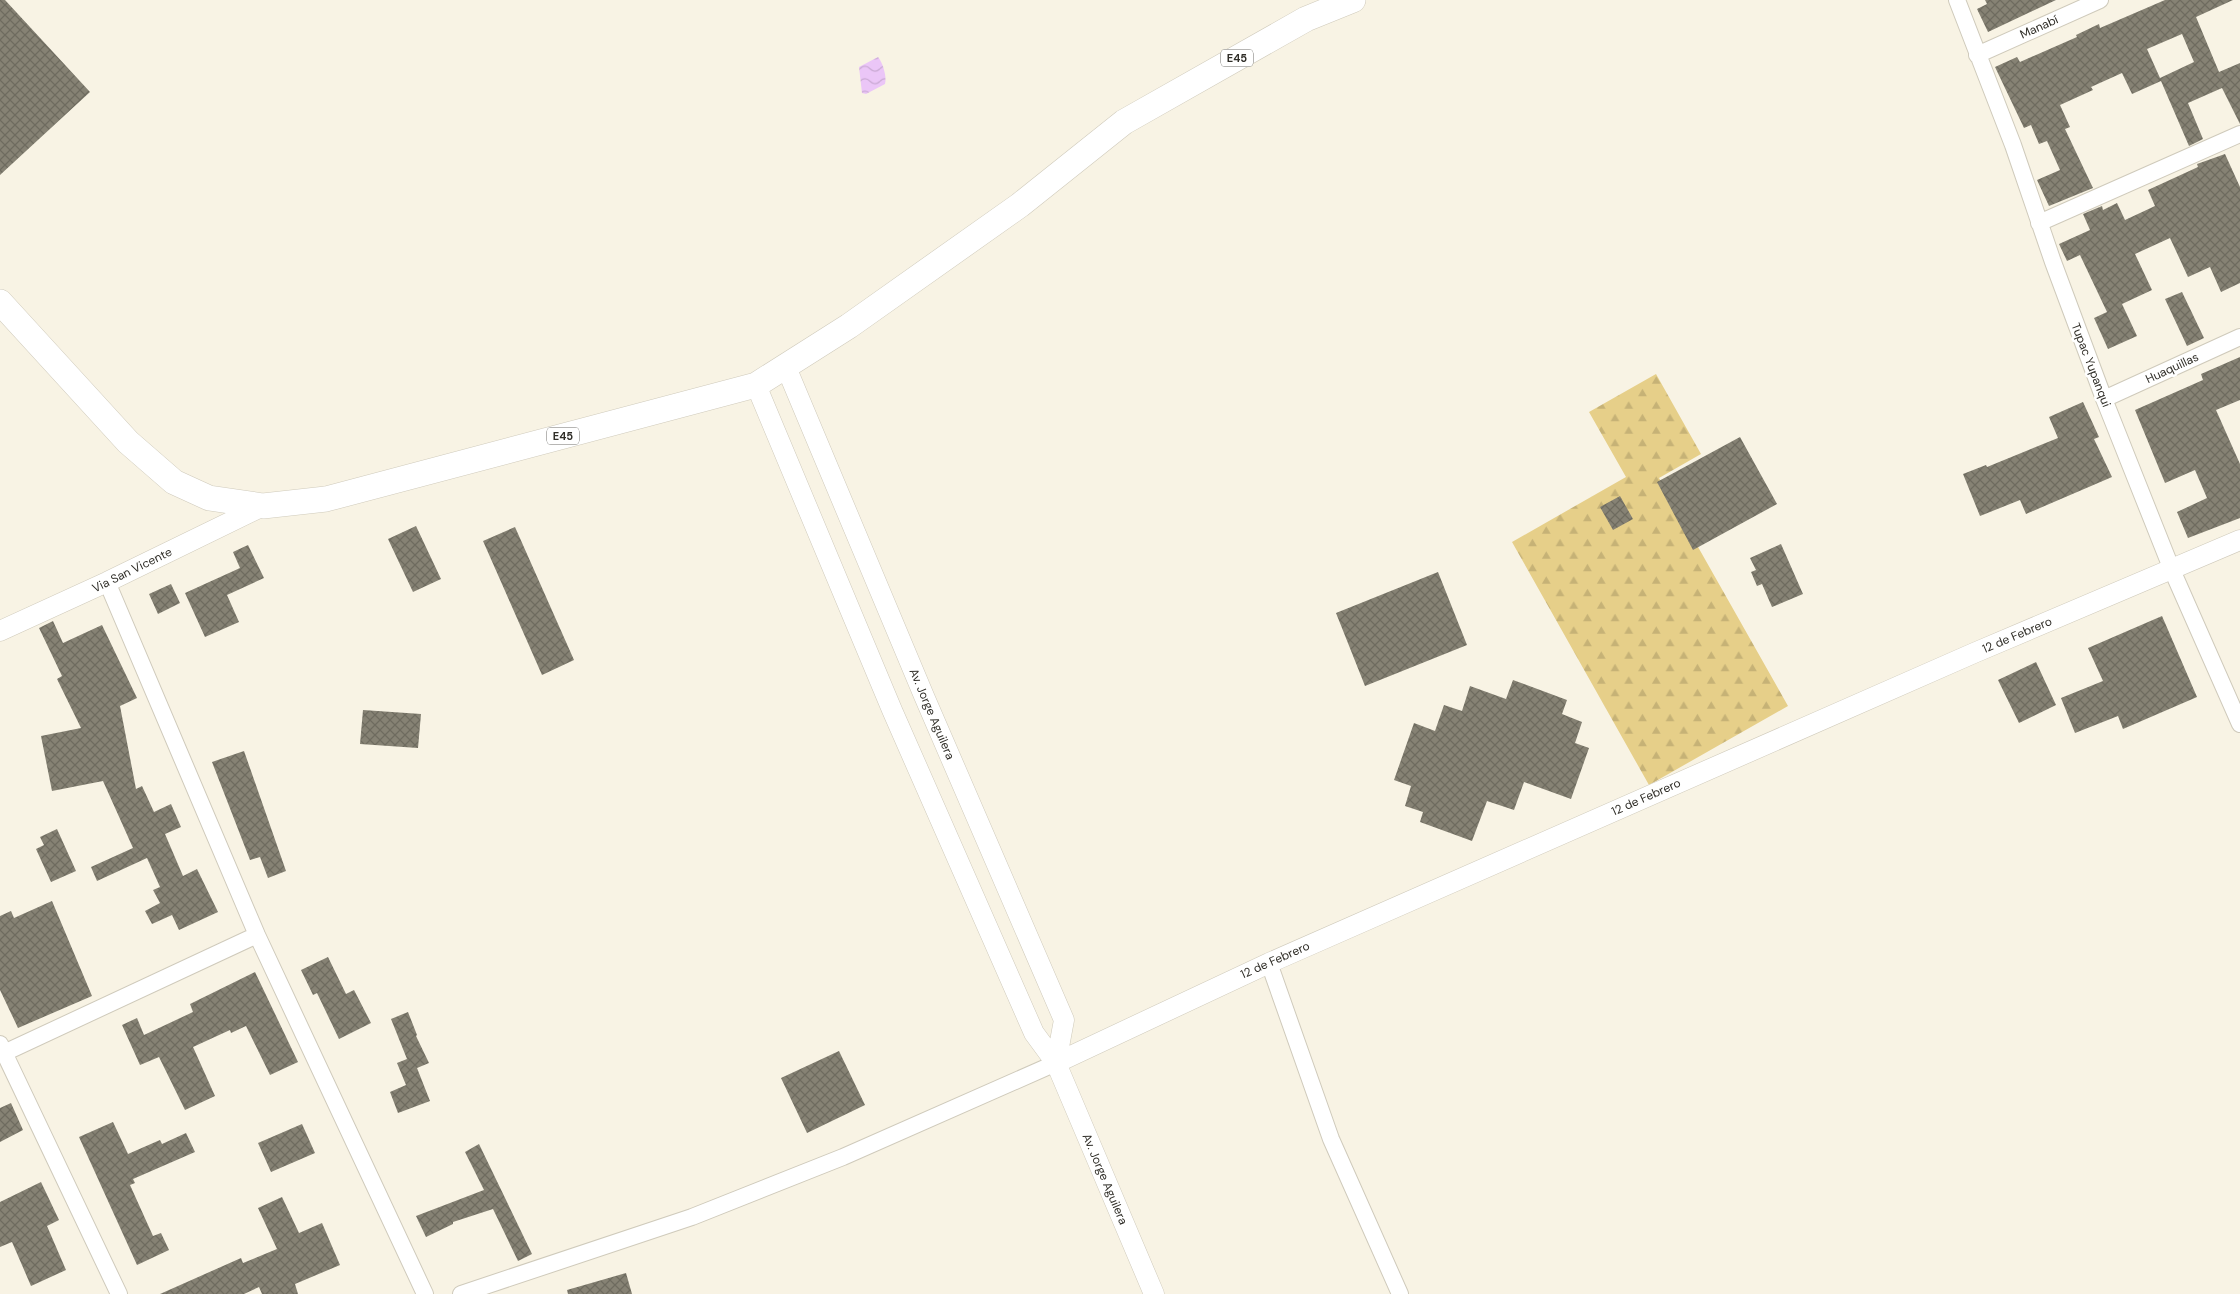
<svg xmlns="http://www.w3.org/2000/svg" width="2240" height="1294" font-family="'DM Sans',sans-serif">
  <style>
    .forest { fill: url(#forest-firs) }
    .water { fill: url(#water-waves) }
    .building { fill: url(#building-cross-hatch); fill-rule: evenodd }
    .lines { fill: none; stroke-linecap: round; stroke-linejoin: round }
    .minor-casing { stroke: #cfcabb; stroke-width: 18 }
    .tertiary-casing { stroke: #cfcabb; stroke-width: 21 }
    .primary-casing { stroke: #cfcabb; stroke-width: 26 }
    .minor { stroke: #fff; stroke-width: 16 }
    .tertiary { stroke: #fff; stroke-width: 20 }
    .primary { stroke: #fff; stroke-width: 25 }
    .labels { text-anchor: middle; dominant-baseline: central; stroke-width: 5; stroke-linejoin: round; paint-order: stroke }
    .shield { fill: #fff; stroke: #6e6d68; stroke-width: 1 }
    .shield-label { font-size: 11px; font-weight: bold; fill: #302e28 }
    .street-label { font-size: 12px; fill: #302e28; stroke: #fff }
  </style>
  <defs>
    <pattern id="forest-firs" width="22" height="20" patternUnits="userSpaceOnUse" patternTransform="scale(1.25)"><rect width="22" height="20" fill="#e6cf89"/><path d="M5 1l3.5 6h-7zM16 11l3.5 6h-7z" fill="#c6b276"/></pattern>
    <pattern id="water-waves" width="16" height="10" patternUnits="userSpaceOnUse" patternTransform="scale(1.25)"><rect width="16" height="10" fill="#ebc6f7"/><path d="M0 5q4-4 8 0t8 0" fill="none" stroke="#caaad4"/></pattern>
    <pattern id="building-cross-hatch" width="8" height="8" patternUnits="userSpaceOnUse" patternTransform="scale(1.25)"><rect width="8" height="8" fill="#868274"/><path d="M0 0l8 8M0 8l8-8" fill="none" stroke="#6e6b5f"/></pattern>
  </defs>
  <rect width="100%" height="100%" fill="#f8f3e4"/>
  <path class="forest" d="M 1656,374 L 1701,454 L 1659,478 L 1788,706 L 1649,785 L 1512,542 L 1626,477 L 1589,412 Z"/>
  <path class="water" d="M 878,57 C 883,63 887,77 885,84 L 866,94 L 862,93 L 859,67 Z"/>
  <path class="building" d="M 0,0 L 5,0 L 90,92 L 0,175 Z
    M 1985,0 L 2056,0 L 1988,32 L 1977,9 L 1987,4 Z
    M 2165,0 L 2233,0 L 2196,17 L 2219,72 L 2240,63 L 2240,124 L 2222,88 L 2188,103 L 2203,139 L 2189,146 L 2161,81 L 2132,94 L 2122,73 L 2091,87 L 2093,90 L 2060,105 L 2070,127 L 2065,129 L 2093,188 L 2049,206 L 2037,180 L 2060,170 L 2047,141 L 2039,144 L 2031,125 L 2024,128 L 1995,67 L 2017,57 L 2020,62 L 2077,37 L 2076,35 L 2099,24 L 2100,28 ZM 2182,34 L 2194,62 L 2160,78 L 2147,49 Z
    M 2225,154 L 2240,187 L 2240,283 L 2221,292 L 2210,267 L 2188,277 L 2170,238 L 2135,254 L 2152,290 L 2122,304 L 2137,336 L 2108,349 L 2094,318 L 2107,312 L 2080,255 L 2067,261 L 2059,244 L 2090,230 L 2083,214 L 2102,206 L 2103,210 L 2117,203 L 2125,220 L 2155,206 L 2148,190 L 2198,167 L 2197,164 Z
    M 2182,292 L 2204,338 L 2187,346 L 2165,299 Z
    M 2240,357 L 2240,400 L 2216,410 L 2240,464 L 2240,518 L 2188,538 L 2177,512 L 2207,498 L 2195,470 L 2165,483 L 2135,410 L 2203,380 L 2201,374 Z
    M 2083,402 L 2099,437 L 2094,439 L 2112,477 L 2026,514 L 2020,500 L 1980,516 L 1963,474 L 1986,465 L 1987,467 L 2058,438 L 2049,417 Z
    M 1740,437 L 1777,504 L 1693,550 L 1657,482 Z
    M 1620,496 L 1633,519 L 1613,530 L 1600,507 Z
    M 416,526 L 441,579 L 413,592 L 388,539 Z
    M 515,527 L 574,660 L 542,675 L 483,541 Z
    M 1781,544 L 1803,594 L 1772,607 L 1762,584 L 1757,586 L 1751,572 L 1756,570 L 1750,558 Z
    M 248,545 L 264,578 L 227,595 L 239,622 L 205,637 L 185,593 L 240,568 L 233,552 Z
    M 1438,572 L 1467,645 L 1365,686 L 1336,613 Z
    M 171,584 L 180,603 L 158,614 L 149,594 Z
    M 2162,616 L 2197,697 L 2123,729 L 2118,716 L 2075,733 L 2061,698 L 2103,681 L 2088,648 Z
    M 53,621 L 63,643 L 102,625 L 137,698 L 120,706 L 136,789 L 142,786 L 154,812 L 171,804 L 181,827 L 165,834 L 183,876 L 197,869 L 218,912 L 179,930 L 172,915 L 152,924 L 145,911 L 160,903 L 153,890 L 160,887 L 147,858 L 97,881 L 91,867 L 133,848 L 103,781 L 52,791 L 41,736 L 81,728 L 57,679 L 62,676 L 39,628 Z
    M 2036,662 L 2056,705 L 2019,723 L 1998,680 Z
    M 1513,680 L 1567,700 L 1562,714 L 1582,722 L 1575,743 L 1589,748 L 1571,799 L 1524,782 L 1514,810 L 1487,801 L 1472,841 L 1420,822 L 1423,812 L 1405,806 L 1411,786 L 1394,780 L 1414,723 L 1435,731 L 1444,705 L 1462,711 L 1470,686 L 1506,699 Z
    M 363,710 L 421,714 L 418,748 L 360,744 Z
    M 244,751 L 286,871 L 268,878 L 260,857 L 250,860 L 212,762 Z
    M 57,829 L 76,871 L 51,882 L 36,849 L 44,845 L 40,837 Z
    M 52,901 L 92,996 L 18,1028 L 0,990 L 0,916 L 11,911 L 14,918 Z
    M 328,957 L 346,994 L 354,990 L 371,1023 L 339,1039 L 317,993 L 313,995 L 301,970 Z
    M 255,972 L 298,1062 L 270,1075 L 246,1026 L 231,1033 L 230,1030 L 193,1047 L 215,1096 L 185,1110 L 159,1057 L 140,1065 L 122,1025 L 137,1018 L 144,1035 L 193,1012 L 190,1004 Z
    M 408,1012 L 417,1035 L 416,1036 L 429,1063 L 417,1068 L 430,1101 L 398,1113 L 390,1092 L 406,1085 L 397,1063 L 407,1059 L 391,1019 Z
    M 839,1051 L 865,1105 L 807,1133 L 781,1078 Z
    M 11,1103 L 23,1130 L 0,1142 L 0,1108 Z
    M 113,1122 L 128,1154 L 160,1140 L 162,1144 L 186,1133 L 195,1152 L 133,1179 L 135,1183 L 130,1185 L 153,1236 L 161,1233 L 169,1250 L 137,1265 L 79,1137 Z
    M 302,1124 L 315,1153 L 271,1172 L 258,1143 Z
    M 479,1144 L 532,1254 L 518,1261 L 493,1209 L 453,1222 L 453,1224 L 426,1237 L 416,1216 L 484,1190 L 465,1152 Z
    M 41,1182 L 59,1220 L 47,1226 L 66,1270 L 31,1286 L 12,1242 L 0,1247 L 0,1202 Z
    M 282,1197 L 299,1233 L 322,1223 L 340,1265 L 295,1284 L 298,1294 L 262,1294 L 259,1287 L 244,1294 L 160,1294 L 241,1258 L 243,1263 L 277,1249 L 258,1208 Z
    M 626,1273 L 632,1294 L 568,1294 L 567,1290 Z"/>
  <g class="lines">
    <defs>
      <path id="minor" d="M 1957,0 L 2013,145 L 2053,262 L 2104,399 L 2172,570 L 2240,724
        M 1977,55 L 2100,0
        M 2039,223 L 2240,134
        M 2104,399 L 2240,337
        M 107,582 L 257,935 L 425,1294
        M 1269,963 L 1331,1139 L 1400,1294
        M 0,1044 L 119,1294
        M 4,1053 L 257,935
        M 461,1294 L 692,1217 L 843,1157 L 1056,1063"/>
      <path id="tertiary" d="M 786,367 L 924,696 L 1064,1020 L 1056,1063
        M 756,385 L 892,710 L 1034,1033 L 1056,1063 L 1154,1294
        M 0,631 L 107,582 L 263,506
        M 1056,1063 L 1269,963 L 1974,653 L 2240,540"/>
      <path id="primary" d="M 0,302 L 128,442 L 174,482 L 209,498 L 263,506 L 326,499 L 756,385 L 849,326 L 1020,205 L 1124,122 L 1306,19 L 1353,0"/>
    </defs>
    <use href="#minor" class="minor-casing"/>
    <use href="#tertiary" class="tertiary-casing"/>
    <use href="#primary" class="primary-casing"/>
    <use href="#minor" class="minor"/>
    <use href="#tertiary" class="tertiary"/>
    <use href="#primary" class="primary"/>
  </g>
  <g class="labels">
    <g class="shield">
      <rect x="1221" y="49.5" width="32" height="17" rx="4"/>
      <rect x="547" y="427.5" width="32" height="17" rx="4"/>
    </g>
    <g class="shield-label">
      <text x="1237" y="58">E45</text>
      <text x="563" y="436">E45</text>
    </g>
    <g class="street-label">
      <text transform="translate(2039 27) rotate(-24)">Manabí</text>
      <text transform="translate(2091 365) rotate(69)">Tupac Yupanqui</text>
      <text transform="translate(2172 368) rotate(-25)">Huaquillas</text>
      <text transform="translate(132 570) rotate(-26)">Via San Vicente</text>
      <text transform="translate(2017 635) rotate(-23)">12 de Febrero</text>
      <text transform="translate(932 714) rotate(67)">Av. Jorge Aguilera</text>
      <text transform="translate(1646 797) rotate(-24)">12 de Febrero</text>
      <text transform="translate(1275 960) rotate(-24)">12 de Febrero</text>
      <text transform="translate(1105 1179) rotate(67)">Av. Jorge Aguilera</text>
    </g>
  </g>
</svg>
